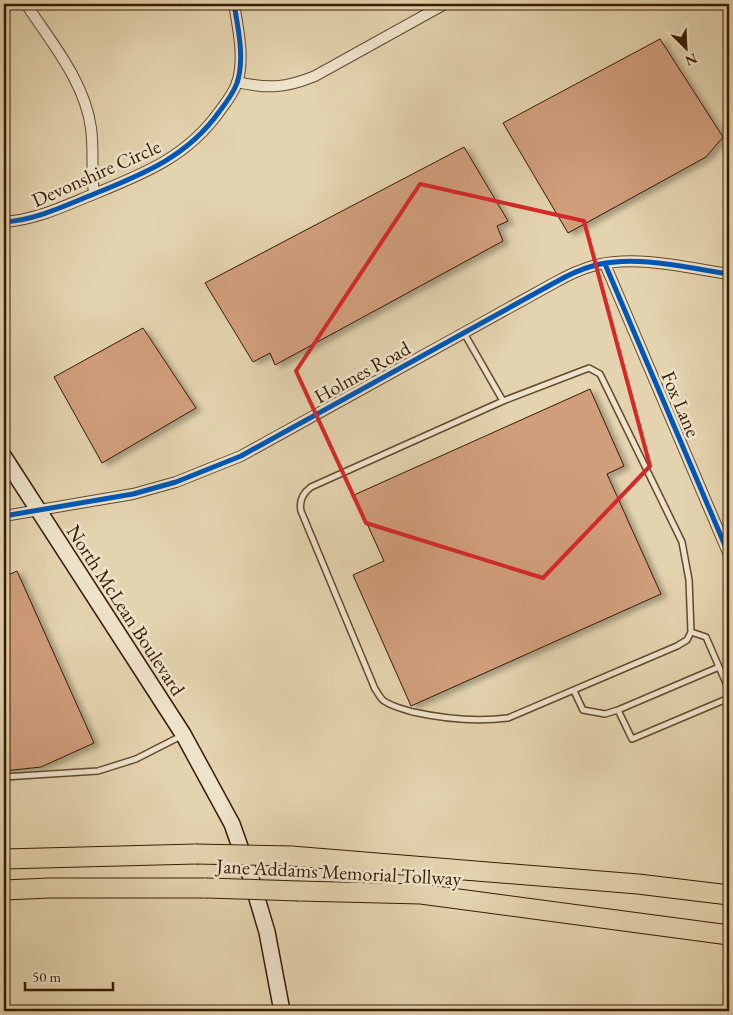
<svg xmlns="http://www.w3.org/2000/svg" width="733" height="1015" font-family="'EB Garamond',serif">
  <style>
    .building { fill: #d19e7c; stroke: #371b02; filter: url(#shadow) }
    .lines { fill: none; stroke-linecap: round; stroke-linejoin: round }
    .lane-casing { stroke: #62492d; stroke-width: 8 }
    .street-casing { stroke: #62492d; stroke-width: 12 }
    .secondary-casing { stroke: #371b02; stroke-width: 18 }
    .highway-casing { stroke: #371b02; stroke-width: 21 }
    .lane { stroke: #ede2ca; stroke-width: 5 }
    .street { stroke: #ede2ca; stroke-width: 10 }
    .secondary { stroke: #ede2ca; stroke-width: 15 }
    .highway { stroke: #e3d3ae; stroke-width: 19 }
    .highway-bridge-casing { stroke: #371b02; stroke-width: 21; stroke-linecap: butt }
    .highway-bridge { stroke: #e3d3ae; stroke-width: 19 }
    .cycleway-casing { stroke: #ede2ca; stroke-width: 8 }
    .cycleway { stroke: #0057b8; stroke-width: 5 }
    .marked { fill: none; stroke: #d62828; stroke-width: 4; stroke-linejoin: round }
    .labels { text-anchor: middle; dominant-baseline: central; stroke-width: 5; stroke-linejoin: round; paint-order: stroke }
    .street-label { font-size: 20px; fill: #371b02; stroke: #ede2ca }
  </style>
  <defs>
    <filter id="shadow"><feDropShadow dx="5.5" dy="3" stdDeviation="2.5" flood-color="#0004"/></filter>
  </defs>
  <rect width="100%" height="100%" fill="#e3d3ae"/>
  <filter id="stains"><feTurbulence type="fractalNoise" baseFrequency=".004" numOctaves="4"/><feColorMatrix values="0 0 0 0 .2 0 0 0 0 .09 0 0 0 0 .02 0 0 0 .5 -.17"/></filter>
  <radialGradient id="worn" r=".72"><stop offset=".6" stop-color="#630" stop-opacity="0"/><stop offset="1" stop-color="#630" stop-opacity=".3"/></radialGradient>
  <path class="building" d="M 660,39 L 723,137 L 706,157 L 568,233 L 503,123 Z
    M 464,147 L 508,221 L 497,226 L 503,241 L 275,365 L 270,353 L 253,362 L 205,283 Z
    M 143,328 L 196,408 L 102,463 L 54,377 Z
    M 590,389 L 624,466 L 607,474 L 661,594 L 411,706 L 353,575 L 384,561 L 354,495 Z
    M 17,571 L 94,743 L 41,767 L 4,771 L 4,577 Z"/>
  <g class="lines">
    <defs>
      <path id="lane" d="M 464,333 L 503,401 L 589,368 L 600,374 L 682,542 L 689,580 L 691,632 L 687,640 L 677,646 L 508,718 C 476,722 445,719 413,712 C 403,709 393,707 384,701 C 380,698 378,693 375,689 L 301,511 C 299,501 303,493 311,487 L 503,401
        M 691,632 L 706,637 L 729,690
        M 719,667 L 618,710 L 632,739 L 729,698
        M 574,691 L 583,710 L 605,714 L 618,710
        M 4,777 L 98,771 L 136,759 L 183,735"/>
      <path id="street" d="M 26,4 C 51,42 85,82 91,128 C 94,150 91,172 94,193
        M 237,82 C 268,89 286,88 315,76 L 445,4
        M 4,222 C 36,220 64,206 94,194 C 143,174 187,157 219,112 C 226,103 233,94 237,83 C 245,59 238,28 234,4
        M 605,264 L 729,555
        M 4,516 L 133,494 L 176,482 L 241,456 L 554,283 C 568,275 581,269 596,265 C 639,255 687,268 729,274"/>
      <path id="secondary" d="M 4,457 L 183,734 L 232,824 L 250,875 L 267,932 L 282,1011"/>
      <path id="highway" d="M 291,856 L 638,884 L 729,895
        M 4,859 L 196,854
        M 4,890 L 50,888 L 206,888
        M 299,891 L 421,894 L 729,935"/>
    </defs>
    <use href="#lane" class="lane-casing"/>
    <use href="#street" class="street-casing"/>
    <use href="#secondary" class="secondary-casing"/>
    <use href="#highway" class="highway-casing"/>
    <use href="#lane" class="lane"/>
    <use href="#street" class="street"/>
    <use href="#secondary" class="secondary"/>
    <use href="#highway" class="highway"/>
    <defs>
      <path id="highway-bridge" d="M 196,854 L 291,856
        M 206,888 L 299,891"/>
    </defs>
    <use href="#highway-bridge" class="highway-bridge-casing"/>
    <use href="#highway-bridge" class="highway-bridge"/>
    <defs>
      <path id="cycleway" d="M 4,222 C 36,220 64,206 94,194 C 143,174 187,157 219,112 C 226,103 233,94 237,83 C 245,59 238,28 234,4
        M 605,264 L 729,555
        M 4,516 L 133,494 L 176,482 L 241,456 L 554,283 C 568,275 581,269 596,265 C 639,255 687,268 729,274"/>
    </defs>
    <use href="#cycleway" class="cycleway-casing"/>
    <use href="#cycleway" class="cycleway"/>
  </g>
  <path class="marked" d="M 420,184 L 584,221 L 650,466 L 543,578 L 366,523 L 296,371 Z"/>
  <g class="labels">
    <g class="street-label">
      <text transform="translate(96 173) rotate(-24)">Devonshire Circle</text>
      <text transform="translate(362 372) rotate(-29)">Holmes Road</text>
      <text transform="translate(681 404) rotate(67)">Fox Lane</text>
      <text transform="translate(126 610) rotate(57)">North McLean Boulevard</text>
      <text transform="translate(339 872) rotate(3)">Jane Addams Memorial Tollway</text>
    </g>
  </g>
  <rect width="733" height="1015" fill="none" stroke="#e3d3ae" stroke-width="20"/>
  <rect x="5" y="5" width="723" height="1005" fill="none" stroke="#371b02" stroke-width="2.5"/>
  <rect x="10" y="10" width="713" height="995" fill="none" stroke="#371b02"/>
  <g transform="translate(686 48) rotate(156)" stroke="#ede2ca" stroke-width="4" paint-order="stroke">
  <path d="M0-4L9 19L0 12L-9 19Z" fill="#371b02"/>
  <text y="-8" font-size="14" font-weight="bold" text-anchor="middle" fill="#371b02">N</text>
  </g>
  <path d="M25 982v8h88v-8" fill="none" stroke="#371b02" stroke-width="2.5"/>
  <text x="32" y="982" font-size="15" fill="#371b02" stroke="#ede2ca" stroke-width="4" paint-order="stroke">50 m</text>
  <rect width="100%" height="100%" filter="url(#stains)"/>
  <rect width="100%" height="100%" fill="url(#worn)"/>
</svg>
